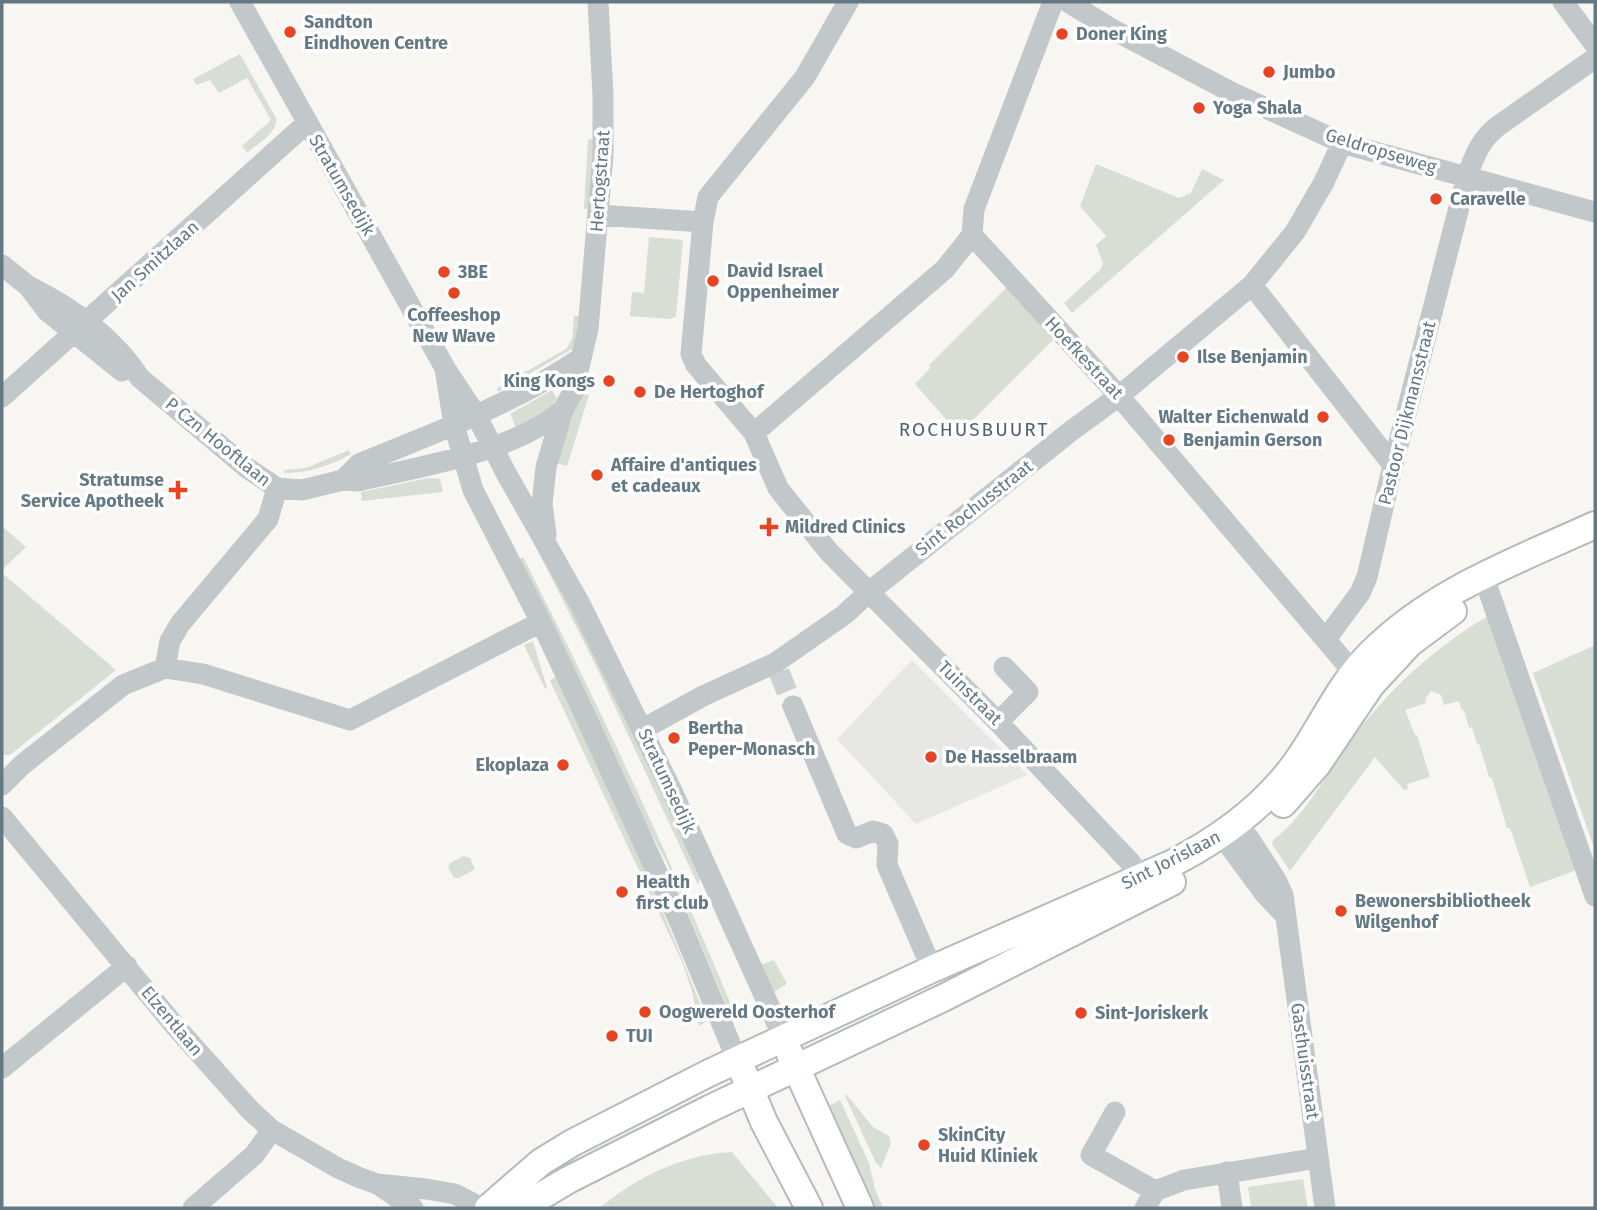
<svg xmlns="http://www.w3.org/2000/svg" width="1597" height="1210" font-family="'Fira Sans',sans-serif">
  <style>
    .built { fill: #e7e8e6 }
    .green { fill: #d8ded4 }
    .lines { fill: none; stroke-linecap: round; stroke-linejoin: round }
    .minor-tunnel { stroke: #cbd0d2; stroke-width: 21; stroke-dasharray: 21 10; stroke-linecap: butt }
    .major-casing { stroke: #b5babd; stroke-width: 30 }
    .minor { stroke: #c2c7c9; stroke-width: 21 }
    .major { stroke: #fff; stroke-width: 26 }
    .poi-dot { fill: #e74422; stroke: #fff; stroke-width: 2.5 }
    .labels { text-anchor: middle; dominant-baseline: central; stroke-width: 7; stroke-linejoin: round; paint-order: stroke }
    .poi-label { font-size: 18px; font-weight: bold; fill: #657985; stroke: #fff; text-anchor: start }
    .street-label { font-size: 18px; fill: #657985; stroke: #fff }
    .neighbourhood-label { font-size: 19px; letter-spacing: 2px; fill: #53616a; stroke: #fff }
  </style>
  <rect width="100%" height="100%" fill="#f7f6f3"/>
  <path class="built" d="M 912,660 L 1027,775 L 916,824 L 837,739 Z"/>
  <path class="green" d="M 240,54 L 276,118 C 278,133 257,144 247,153 L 242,146 L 271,120 L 247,78 L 219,93 L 210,80 L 197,85 L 193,79 Z
    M 588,139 L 595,140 L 590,209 L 584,209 Z
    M 1096,164 L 1179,198 L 1191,193 L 1202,169 L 1224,180 L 1072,313 L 1064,303 L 1100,270 L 1103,263 L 1096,245 L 1106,236 L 1080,206 Z
    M 649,237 L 683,240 L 676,316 L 671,319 L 630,316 L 632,292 L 644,293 Z
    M 1008,286 L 1053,340 L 959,434 L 915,384 L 930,368 L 929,365 Z
    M 574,316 L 581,316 L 575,346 L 572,349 L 498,392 L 497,388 L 566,349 L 572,339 Z
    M 552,390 L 557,399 L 548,411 L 517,430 L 510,414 Z
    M 580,394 L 589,395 L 567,466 L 553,462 Z
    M 349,450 L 351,454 C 330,466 308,473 284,473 L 284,470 L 306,468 Z
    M 428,478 L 440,479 L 443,492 L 362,501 L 361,492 Z
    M 505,486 L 624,706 L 702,873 L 698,885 L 595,664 Z
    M 2,526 L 26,547 L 2,570 Z
    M 523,557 C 599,705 669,856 733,1009 L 729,1012 L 667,863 L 639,811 L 517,561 Z
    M 2,573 L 116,670 L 10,755 L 2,755 Z
    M 1490,615 L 1577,870 L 1530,887 L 1510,828 L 1507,828 L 1492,778 L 1489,777 L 1479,744 L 1477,744 L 1472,727 L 1469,728 L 1464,710 L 1462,711 L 1459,701 L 1444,705 L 1441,695 L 1431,691 L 1425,700 L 1426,703 L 1405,710 L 1415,735 L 1417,735 L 1430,777 L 1407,784 L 1408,789 L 1404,790 L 1375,757 L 1290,871 L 1272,844 L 1273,840 C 1305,816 1325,776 1348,744 C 1387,691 1434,647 1490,615 Z
    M 533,641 L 547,688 L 545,689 L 524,645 Z
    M 1595,645 L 1595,851 L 1533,673 Z
    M 559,676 C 611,790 661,904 707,1021 L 699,1026 L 692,991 L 682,962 L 552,685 L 550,680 Z
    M 464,856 L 470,858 L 475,869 L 459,878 L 454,878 L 448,867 L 450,863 Z
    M 774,960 L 787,984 L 774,992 L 761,965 Z
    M 846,1094 L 873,1127 L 889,1136 L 891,1143 L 881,1168 L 876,1163 L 845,1096 Z
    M 840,1100 L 869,1163 L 875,1189 L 883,1208 L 871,1208 L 826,1107 Z
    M 732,1152 L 778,1208 L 600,1208 C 636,1177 684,1154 732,1152 Z
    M 1303,1179 L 1308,1208 L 1241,1208 L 1251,1206 L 1248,1187 Z"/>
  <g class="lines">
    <path class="minor-tunnel" d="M 779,672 L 793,706"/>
    <defs>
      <path id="major" d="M 1283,804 L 1317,765 L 1371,685 L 1410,643 L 1453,611
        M 790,1054 L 860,1208
        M 744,1074 L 764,1122 L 809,1208
        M 488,1208 L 541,1162 L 572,1143 L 709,1073 L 932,969 L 1171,864 C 1218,840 1263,808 1295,764 C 1321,728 1338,686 1370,654 C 1432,591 1516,561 1595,525
        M 521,1208 L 568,1180 L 709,1109 L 943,998 L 1172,882"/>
    </defs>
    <use href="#major" class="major-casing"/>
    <path class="minor" d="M 240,2 L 445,368 L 476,415 L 506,473 L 580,604 L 671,789 L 784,1039
      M 848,2 L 805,77 L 708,197 L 703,222 L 691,354 L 696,365 L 754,433 L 778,488 L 829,552 L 998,722 L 1130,862 L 1149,888
      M 1053,2 L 974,209 L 972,235 L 1119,396 L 1353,672
      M 1068,2 L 1110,28 L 1231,92 L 1342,143 L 1595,212
      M 1563,2 L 1595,45
      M 598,215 L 703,222
      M 2,265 L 28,286 L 47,311 L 122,371
      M 1252,285 L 1393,465
      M 28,286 C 71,307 113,337 140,378 L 247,468 L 277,488 L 302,490 L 343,480 L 358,481 C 423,466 511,453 563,410
      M 445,368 L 454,425 L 473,490 L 541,622 L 584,713 L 678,918 L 737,1060
      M 2,397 L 307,123
      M 754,433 L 945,269 L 972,235
      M 343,480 L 359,464 C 435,433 513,404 581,358
      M 546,534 L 542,504 L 546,467 L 563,410 L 573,392 L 588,329 L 603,155 L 603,95 L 598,2
      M 1488,589 L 1595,896
      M 1326,639 L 1360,593 L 1367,577 L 1393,465 L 1467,176 C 1475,155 1480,140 1498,126 L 1595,58
      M 165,668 L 170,641 L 180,624 L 268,519 L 277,488
      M 793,706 L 847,834 L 856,838 L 873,831 L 883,834 L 888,844 L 887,865 L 932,969
      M 998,722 L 1028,692 L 1004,667
      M 643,729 L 703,696 L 775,663 L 844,615 L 869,592 L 1071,431 L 1119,396 L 1252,285 L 1295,232 L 1324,182 L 1342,143
      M 2,785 L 22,765 L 123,685 L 165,668 L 203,674 L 350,720 L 541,622
      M 2,817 L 175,1026 L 250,1110 L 272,1130 L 338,1168 L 358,1177 L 377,1184 L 426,1189 L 455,1194 L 482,1208
      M 1283,913 L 1265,894 L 1231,848 L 1231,829 L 1248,837 L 1276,880 L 1283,895 L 1325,1208
      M 2,1068 L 127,966
      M 1115,1112 L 1091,1155 L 1155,1191
      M 1227,1172 L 1232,1208
      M 379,1185 L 413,1208
      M 193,1208 L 254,1155 L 272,1130
      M 1145,1208 L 1155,1191 L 1184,1180 L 1318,1158"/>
    <use href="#major" class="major"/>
  </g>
  <g class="poi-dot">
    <circle cx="290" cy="32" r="7"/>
    <circle cx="1062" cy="34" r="7"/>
    <circle cx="1269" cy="72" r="7"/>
    <circle cx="1199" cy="108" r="7"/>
    <circle cx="1436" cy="199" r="7"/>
    <circle cx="444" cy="272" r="7"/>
    <circle cx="713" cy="281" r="7"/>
    <circle cx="454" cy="293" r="7"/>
    <circle cx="1183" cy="357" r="7"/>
    <circle cx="609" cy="381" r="7"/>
    <circle cx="640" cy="392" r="7"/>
    <circle cx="1323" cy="417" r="7"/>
    <circle cx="1169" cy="440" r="7"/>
    <circle cx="597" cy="475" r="7"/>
    <path d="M174.5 479.5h7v7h7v7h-7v7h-7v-7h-7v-7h7z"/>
    <path d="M765.5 516.5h7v7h7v7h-7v7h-7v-7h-7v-7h7z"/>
    <circle cx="674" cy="738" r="7"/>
    <circle cx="931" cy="757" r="7"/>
    <circle cx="563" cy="765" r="7"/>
    <circle cx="622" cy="892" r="7"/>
    <circle cx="1341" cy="911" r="7"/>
    <circle cx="645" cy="1012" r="7"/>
    <circle cx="1081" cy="1013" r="7"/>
    <circle cx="612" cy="1036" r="7"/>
    <circle cx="924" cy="1145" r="7"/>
  </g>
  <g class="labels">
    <g class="poi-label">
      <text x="304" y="22">Sandton<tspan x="304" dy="21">Eindhoven Centre</tspan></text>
      <text x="1076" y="34">Doner King</text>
      <text x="1283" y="72">Jumbo</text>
      <text x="1213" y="108">Yoga Shala</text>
      <text x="1450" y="199">Caravelle</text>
      <text x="727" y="271">David Israel<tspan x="727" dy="21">Oppenheimer</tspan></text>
      <text x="458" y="272">3BE</text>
      <text x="454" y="315" text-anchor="middle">Coffeeshop<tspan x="454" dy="21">New Wave</tspan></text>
      <text x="1197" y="357">Ilse Benjamin</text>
      <text x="595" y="381" text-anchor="end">King Kongs</text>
      <text x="654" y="392">De Hertoghof</text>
      <text x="1309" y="417" text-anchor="end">Walter Eichenwald</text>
      <text x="1183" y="440">Benjamin Gerson</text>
      <text x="611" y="465">Affaire d'antiques<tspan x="611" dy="21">et cadeaux</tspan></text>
      <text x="164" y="480" text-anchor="end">Stratumse<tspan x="164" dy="21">Service Apotheek</tspan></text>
      <text x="785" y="527">Mildred Clinics</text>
      <text x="688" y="728">Bertha<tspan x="688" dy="21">Peper-Monasch</tspan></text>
      <text x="945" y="757">De Hasselbraam</text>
      <text x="549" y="765" text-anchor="end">Ekoplaza</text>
      <text x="636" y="882">Health<tspan x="636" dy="21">first club</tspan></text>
      <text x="1355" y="901">Bewonersbibliotheek<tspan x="1355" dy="21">Wilgenhof</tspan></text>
      <text x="659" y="1012">Oogwereld Oosterhof</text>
      <text x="1095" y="1013">Sint-Joriskerk</text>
      <text x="626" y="1036">TUI</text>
      <text x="938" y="1135">SkinCity<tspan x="938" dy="21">Huid Kliniek</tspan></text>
    </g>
    <g class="street-label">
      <text transform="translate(1381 151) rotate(17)">Geldropseweg</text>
      <text transform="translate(600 181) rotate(-86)">Hertogstraat</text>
      <text transform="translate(342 185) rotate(60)">Stratumsedijk</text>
      <text transform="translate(155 261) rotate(-42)">Jan Smitzlaan</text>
      <text transform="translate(1084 358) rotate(47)">Hoefkestraat</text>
      <text transform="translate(1407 413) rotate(-76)">Pastoor Dijkmansstraat</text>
      <text transform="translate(218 442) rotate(39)">P Czn Hooftlaan</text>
      <text transform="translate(974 508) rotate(-38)">Sint Rochusstraat</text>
      <text transform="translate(970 693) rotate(45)">Tuinstraat</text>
      <text transform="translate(667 781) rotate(65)">Stratumsedijk</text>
      <text transform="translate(1171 860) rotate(-27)">Sint Jorislaan</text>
      <text transform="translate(172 1021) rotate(50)">Elzentlaan</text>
      <text transform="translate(1305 1061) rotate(82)">Gasthuisstraat</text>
    </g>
    <g class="neighbourhood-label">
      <text x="974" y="429">ROCHUSBUURT</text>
    </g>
  </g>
  <rect width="1597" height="1210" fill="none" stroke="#657985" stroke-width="7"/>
</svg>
